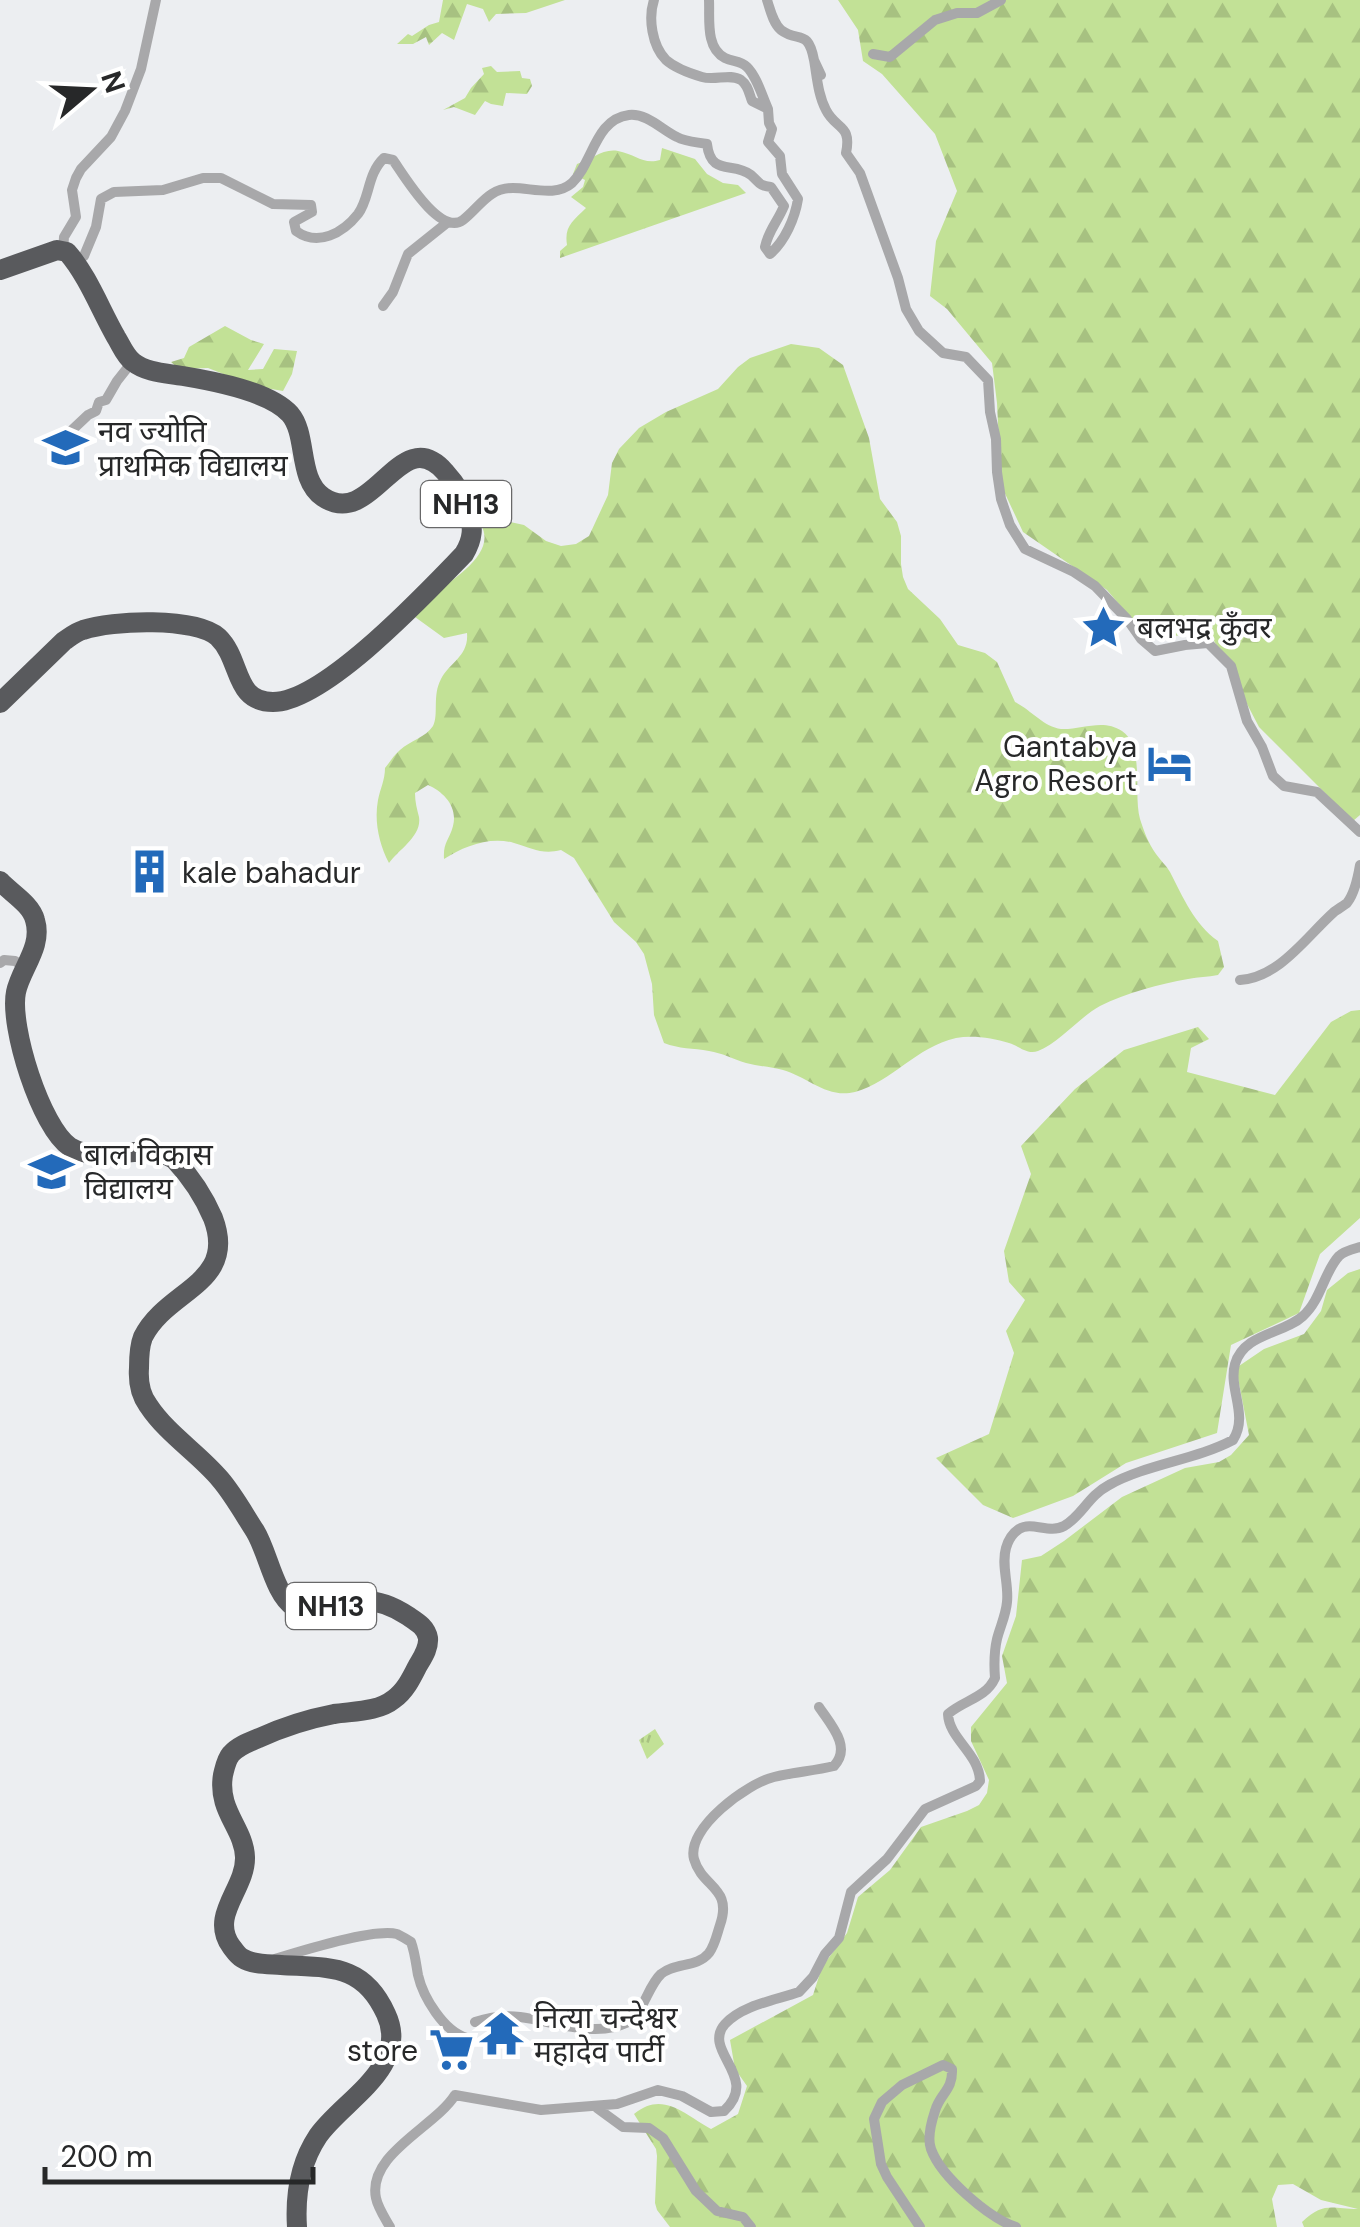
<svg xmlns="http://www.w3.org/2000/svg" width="1360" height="2227" font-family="'DM Sans','Noto Sans Devanagari',sans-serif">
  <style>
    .forest { fill: url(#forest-firs) }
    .park { fill: url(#park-tufts) }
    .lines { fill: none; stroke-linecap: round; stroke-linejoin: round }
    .street { stroke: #a8a8aa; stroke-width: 10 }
    .highway { stroke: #595a5d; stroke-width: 20 }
    .labels { text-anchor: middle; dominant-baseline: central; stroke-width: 8; stroke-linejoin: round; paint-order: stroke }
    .shield { fill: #fff; stroke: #686869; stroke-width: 2.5 }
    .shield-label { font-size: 28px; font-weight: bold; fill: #272829 }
    .poi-label { font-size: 30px; fill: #272829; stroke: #fff; text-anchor: start }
  </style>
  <defs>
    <pattern id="forest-firs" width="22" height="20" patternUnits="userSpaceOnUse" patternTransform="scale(2.5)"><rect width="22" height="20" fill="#c2e196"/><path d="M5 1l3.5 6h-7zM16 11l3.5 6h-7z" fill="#a7c181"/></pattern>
    <pattern id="park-tufts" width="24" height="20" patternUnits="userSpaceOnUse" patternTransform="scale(2.5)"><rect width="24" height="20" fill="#c2e196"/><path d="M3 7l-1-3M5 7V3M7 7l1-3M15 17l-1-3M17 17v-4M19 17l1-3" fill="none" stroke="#a7c181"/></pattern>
  </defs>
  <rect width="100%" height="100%" fill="#eceef1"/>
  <path class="forest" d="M 443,0 L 565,0 L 526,13 L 496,14 L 489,22 L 483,9 L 467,4 L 454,40 L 442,33 L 429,45 L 426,37 L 413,44 L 397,44 L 408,34 L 412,36 L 429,25 L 439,22 Z
    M 838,0 L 1360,0 L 1360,815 L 1353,821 L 1259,727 L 1210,633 L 1148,638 L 1107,590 L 1023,532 L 1001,485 L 997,403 L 992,363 L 947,309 L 930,296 L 936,241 L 957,191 L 935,134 L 882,74 L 863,61 L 858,30 Z
    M 491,66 L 497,72 L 520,71 L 522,78 L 530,79 L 532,86 L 527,94 L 506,93 L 503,106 L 491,104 L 485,101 L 475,115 L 454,107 L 443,110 L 465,98 L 471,88 L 484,74 L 482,68 Z
    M 662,148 L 695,159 L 707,174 L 723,183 L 738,185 L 746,193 L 560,258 L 560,251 L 567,245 C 564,226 573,221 586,208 L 571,197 L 583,187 L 585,180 L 573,174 L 577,164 C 591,160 603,148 618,151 C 635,154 643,165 660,160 Z
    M 225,326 L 251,340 L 264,344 L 248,370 L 263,369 L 274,349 L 297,351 L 292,374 L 283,391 L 254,386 L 208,368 L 179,369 L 171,362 L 184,358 L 189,347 Z
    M 791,344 L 819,348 L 843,365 L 869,438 L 880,499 L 897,522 L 901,536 L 901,564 L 903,577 L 908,589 L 940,619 L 958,645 L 985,653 L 997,662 L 1015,702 C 1031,710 1044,727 1061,729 C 1081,730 1103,718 1122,731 C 1145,746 1133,794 1140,819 C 1144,831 1148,843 1156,854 C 1160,860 1166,865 1170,872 C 1183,897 1194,924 1218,941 L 1224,967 L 1218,975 C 1208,977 1198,977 1188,979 C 1160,984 1126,993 1100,1006 C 1081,1016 1059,1043 1038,1051 C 1027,1055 1019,1046 1009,1043 C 993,1038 973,1035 956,1038 C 916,1047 893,1081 855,1092 C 827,1099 808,1077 783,1070 C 771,1067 758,1066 746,1063 C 733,1059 722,1053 709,1051 C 693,1048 679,1049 664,1043 L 654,1015 L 652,984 L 644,954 L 636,942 L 614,922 L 574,858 L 561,850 C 542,855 532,848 514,843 C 490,836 464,846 444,859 C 443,842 449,841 453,826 C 458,807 444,792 428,785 L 415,793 C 415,802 417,809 419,817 C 422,836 399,849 389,863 C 379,844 374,821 378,800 C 380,789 385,780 385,768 C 390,762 394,755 400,750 C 410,741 426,737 433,726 C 439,714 432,696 441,679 C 450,662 469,656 467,633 L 444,638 L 415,617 C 422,609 428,600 436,593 C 454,578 497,553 481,525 L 493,518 L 524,525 L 546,541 L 561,546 L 576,544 L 589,536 L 608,495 L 612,463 L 619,449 L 639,428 L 666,412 L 718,389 L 738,367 L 750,358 Z
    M 1360,1010 L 1360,1218 L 1320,1254 L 1299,1313 L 1231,1345 L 1217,1433 L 1126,1463 L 1073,1496 L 1013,1518 L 983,1505 L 936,1458 L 989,1434 L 1014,1353 L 1006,1331 L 1025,1300 L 1009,1282 L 1004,1251 L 1031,1174 L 1021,1146 L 1075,1089 L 1124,1050 L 1198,1027 L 1209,1039 L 1191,1048 L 1187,1072 L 1275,1095 L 1331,1022 L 1351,1011 Z
    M 1360,1269 L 1360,2227 L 1304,2227 L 1302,2222 C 1324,2201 1332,2209 1358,2209 L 1321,2200 L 1293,2184 L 1278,2185 L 1272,2199 L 1277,2227 L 670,2227 L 657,2210 L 655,2203 L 657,2156 L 656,2149 L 634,2114 C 663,2090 685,2115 711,2129 L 738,2114 L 747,2086 L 735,2069 L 730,2040 L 813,1995 L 822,1967 L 847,1933 L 858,1897 L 890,1870 L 921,1827 L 967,1811 L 979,1805 L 987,1793 L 989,1780 L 971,1741 L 971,1727 L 1007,1683 L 1002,1656 L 1016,1616 L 1022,1560 L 1041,1556 L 1064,1541 L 1122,1497 L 1185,1468 L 1219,1462 L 1231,1455 L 1249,1435 L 1236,1368 L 1264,1349 L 1304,1334 L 1321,1311 L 1327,1290 L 1348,1273 Z"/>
  <path class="park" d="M 655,1729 L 664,1744 L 647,1759 L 639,1740 Z"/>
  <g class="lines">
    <path class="street" d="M 654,0 C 648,18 652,46 666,60 C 675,68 692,74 702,77 C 715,81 730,73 741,80 C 748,85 749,93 752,101 L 768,109 C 762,96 757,77 747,67 C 740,60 733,62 725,58 C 705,48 710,18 709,0
      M 767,0 C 770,9 773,23 781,30 C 798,43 808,28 814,60
      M 873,54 L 890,57 L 935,20 L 957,13 L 977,13 L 1001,0
      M 821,75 L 814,60 C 817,77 818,95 826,110 C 836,130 852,124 846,153 L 860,173 L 898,278 L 906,309 L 919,331 L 943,353 L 966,357 L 988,380 L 990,412 L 996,439 L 997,472 L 1001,499 L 1010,525 L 1025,549 L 1074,572 L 1095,586 L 1127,619 L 1141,639 L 1155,651 L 1185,645 L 1208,643 L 1231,666 L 1247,721 L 1262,747 L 1273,776 L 1284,786 L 1317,792 L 1360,832
      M 63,251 L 64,237 L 76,217 L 72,190 L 76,178 L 81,169 L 111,137 L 125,111 L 141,69 L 156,0
      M 74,258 L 84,256 L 96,227 L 101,199 L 114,192 L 163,190 L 203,178 L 221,178 L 273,204 L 311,205 L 312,212 L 294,222 L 296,231 C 318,247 343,233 358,214 C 370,198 367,174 384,158 L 393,160 C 403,174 440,237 463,220 C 480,207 488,188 513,188 C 532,188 556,197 572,183 C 593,163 595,119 629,115 C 647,113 662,130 677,137 C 686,142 697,142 707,144 C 711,177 733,161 751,175 C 759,182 759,186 771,187 L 784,206 C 778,221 768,231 765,247 L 770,254 C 785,241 795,218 798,199 L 782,174 L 780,156 L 768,142 L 772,129 L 769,123 L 768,109
      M 383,306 L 393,292 L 408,254 L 448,222
      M 71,431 L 88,415 L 96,411 L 99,402 L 106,400 L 117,381 L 132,362
      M 0,963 L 4,960 L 15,961 L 26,968
      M 1240,980 C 1280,977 1306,937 1334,912 C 1335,911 1346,904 1347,903 C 1355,893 1358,877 1360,865
      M 275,1959 C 301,1951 374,1928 397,1934 C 401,1936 408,1940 411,1942 C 415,1953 416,1964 418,1975 C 423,1997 444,2032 467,2038
      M 475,2022 C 490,2017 505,2015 520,2017 C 553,2021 594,2038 626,2023 C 644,2014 647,1987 661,1974 C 675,1962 697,1968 709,1953 C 715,1945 717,1934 720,1925 C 733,1887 702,1888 694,1859 C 686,1828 748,1783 774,1777 C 794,1772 814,1771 834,1766 C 852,1747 831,1725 819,1707
      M 597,2108 L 623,2127 L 649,2128 L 663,2138 L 696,2191 L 717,2211 L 743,2217 L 751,2227
      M 390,2227 C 385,2218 378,2208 376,2198 C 367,2154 435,2127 455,2095 L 541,2110 L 617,2104 L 658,2090 L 682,2096 L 711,2112 L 724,2111 C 761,2077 701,2051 725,2024 C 742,2005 776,2000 799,1992 L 813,1977 L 825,1954 L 839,1938 L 851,1892 L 887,1859 L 925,1809 L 976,1786 L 980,1781 C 979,1753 949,1739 948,1714 C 964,1700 986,1698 995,1678 C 994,1665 994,1652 997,1639 C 1000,1627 1006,1615 1007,1602 C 1009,1584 1001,1565 1006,1548 C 1008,1541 1013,1533 1019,1529 C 1032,1521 1049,1534 1064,1526 C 1082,1516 1088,1496 1109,1485 C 1147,1464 1195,1460 1233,1440 C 1249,1415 1228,1389 1235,1364 C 1244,1333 1284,1334 1303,1316 C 1321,1300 1324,1272 1339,1256 C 1344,1251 1353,1249 1360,1247
      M 920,2227 L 887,2177 L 881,2164 L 874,2119 L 882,2102 L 902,2085 L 943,2065 L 952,2069 C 953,2091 940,2093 935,2111 C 931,2123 927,2138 931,2149 C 941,2177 989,2218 1016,2227"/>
    <path class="highway" d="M 0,270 L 57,250 L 67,252 C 88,276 100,309 116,337 C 121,345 125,356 133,362 C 147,373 166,373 183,376 C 213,381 269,391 290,414 C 308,435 297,479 323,497 C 373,531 400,420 445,472 C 455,483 464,496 468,511 C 474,527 473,539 464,554 C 428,591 325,702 273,702 C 233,702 242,660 218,637 C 195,617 112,620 83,630 C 76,632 70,637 64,641 L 0,703
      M 0,881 C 11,893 31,904 35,920 C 43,947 21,968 16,992 C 9,1026 41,1128 70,1147 C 102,1166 141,1140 174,1159 C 190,1176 204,1197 213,1218 C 238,1284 167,1289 143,1337 C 139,1347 139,1358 139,1368 C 138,1382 140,1394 148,1405 C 167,1434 198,1453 220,1479 C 233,1494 244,1514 255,1531 C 268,1552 274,1594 294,1607 C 311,1618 337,1602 356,1601 C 375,1599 392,1605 408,1616 C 417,1622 426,1627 428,1638 C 429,1649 422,1658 417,1667 C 411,1679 405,1691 394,1699 C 378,1712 354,1711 334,1714 C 308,1719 283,1727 259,1738 C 249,1742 238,1746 231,1754 C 226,1760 225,1767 223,1775 C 217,1811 244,1828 245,1857 C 246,1889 209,1915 231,1946 C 234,1950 238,1956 242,1958 C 253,1965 268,1964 281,1965 C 329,1968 363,1963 386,2014 C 411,2067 342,2101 318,2136 C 300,2163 295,2196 297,2227"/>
  </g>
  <defs>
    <symbol id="school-bare" viewBox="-9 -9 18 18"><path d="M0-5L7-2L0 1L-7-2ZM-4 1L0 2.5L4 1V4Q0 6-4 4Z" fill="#236aba" stroke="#fff" stroke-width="2.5" paint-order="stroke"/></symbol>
    <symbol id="sight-bare" viewBox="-9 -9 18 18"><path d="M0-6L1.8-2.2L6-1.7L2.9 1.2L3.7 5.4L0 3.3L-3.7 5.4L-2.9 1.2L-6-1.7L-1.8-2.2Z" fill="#236aba" stroke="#fff" stroke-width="2.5" paint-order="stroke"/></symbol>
    <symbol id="hotel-bare" viewBox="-9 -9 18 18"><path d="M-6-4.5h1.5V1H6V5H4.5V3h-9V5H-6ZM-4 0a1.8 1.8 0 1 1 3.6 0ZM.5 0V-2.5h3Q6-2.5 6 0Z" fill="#236aba" stroke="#fff" stroke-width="2.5" paint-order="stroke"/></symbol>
    <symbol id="building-bare" viewBox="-9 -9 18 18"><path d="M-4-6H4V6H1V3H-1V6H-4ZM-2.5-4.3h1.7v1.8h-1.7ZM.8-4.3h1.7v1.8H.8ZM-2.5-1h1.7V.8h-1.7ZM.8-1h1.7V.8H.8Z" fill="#236aba" stroke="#fff" stroke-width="2.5" paint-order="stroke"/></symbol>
    <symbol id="temple-bare" viewBox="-9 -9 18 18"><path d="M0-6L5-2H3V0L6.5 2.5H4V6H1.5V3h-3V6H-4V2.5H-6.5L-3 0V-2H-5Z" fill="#236aba" stroke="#fff" stroke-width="2.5" paint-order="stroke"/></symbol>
    <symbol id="supermarket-bare" viewBox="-9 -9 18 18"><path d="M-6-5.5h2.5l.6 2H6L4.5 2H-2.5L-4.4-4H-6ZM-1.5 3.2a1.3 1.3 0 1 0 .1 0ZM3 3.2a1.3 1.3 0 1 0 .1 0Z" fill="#236aba" stroke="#fff" stroke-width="2.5" paint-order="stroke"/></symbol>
  </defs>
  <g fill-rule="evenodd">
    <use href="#school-bare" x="34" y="416" width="63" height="63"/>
    <use href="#sight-bare" x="1072" y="596" width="63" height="63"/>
    <use href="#hotel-bare" x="1138" y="732" width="63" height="63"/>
    <use href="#building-bare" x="118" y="840" width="63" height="63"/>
    <use href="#school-bare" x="20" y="1140" width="63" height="63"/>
    <use href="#temple-bare" x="470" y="2002" width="63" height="63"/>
    <use href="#supermarket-bare" x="420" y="2018" width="63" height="63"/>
  </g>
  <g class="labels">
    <g class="shield">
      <rect x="421" y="481" width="90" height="46" rx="8"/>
      <rect x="286" y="1583" width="90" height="46" rx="8"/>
    </g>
    <g class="shield-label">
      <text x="466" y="504">NH13</text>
      <text x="331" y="1606">NH13</text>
    </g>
    <g class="poi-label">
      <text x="98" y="431">नव ज्योति<tspan x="98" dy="34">प्राथमिक विद्यालय</tspan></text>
      <text x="1137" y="627">बलभद्र कुँवर</text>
      <text x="1137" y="746" text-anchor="end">Gantabya<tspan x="1137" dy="34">Agro Resort</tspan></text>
      <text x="182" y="872">kale bahadur</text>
      <text x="84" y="1154">बाल विकास<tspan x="84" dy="34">विद्यालय</tspan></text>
      <text x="534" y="2017">नित्या चन्देश्वर<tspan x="534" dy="34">महादेव पार्टी</tspan></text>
      <text x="418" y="2050" text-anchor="end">store</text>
    </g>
  </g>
  <g transform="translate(90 90) rotate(71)" stroke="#ffffff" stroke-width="8" paint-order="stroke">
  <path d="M0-8L18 38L0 25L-18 38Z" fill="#272829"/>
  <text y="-15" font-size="28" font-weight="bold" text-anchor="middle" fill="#272829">N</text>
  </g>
  <path d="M45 2167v15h268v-15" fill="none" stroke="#272829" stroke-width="5"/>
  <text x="60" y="2167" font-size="30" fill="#272829" stroke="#ffffff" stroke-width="8" paint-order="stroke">200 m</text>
</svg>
